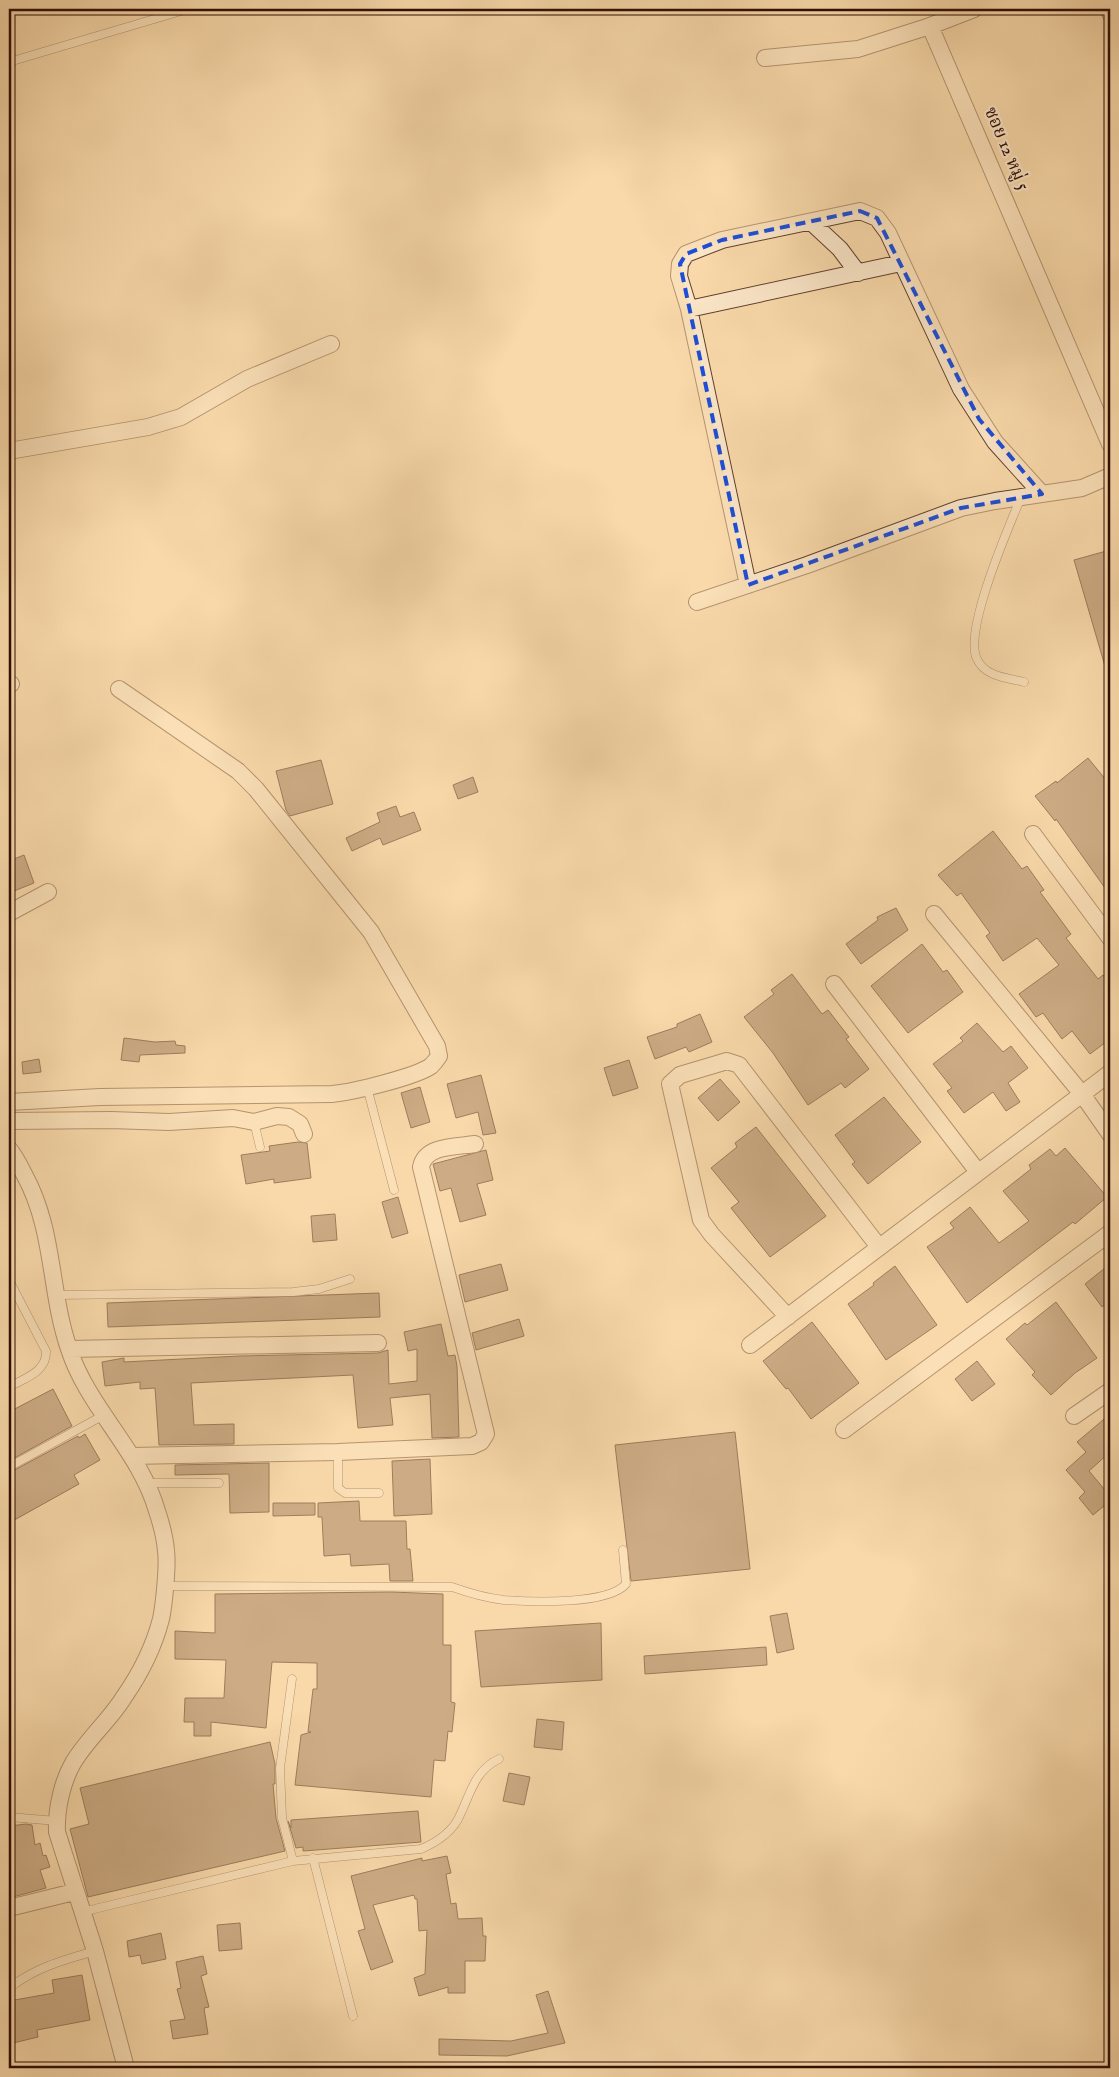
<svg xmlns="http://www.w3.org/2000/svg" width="1119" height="2077" font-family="'IM FELL English','Noto Serif Thai',serif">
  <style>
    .building { fill: #987759; stroke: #2e0d02 }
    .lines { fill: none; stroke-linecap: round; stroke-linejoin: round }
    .service-casing { stroke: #61402c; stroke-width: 9 }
    .minor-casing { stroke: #61402c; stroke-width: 18 }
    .service { stroke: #fbe6c8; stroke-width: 8 }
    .minor { stroke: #fbe6c8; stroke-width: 16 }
    .marked { fill: none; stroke: #1d4ed8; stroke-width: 4; stroke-dasharray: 10 6; stroke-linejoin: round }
    .labels { text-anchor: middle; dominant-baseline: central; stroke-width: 4.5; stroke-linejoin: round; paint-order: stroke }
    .street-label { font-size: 18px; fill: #2e0d02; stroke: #fbe6c8 }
  </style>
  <rect width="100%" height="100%" fill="#f9d9aa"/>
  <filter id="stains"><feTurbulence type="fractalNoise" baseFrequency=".004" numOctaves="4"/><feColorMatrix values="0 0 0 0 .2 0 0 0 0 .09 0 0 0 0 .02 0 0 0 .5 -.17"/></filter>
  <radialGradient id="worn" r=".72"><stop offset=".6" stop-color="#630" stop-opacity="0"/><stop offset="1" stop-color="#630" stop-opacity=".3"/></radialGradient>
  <path class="building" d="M 1110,550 L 1110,672 L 1107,673 L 1074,560 Z
    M 1088,758 L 1110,785 L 1110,895 L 1056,819 L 1055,821 L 1035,796 L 1056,781 L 1057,783 Z
    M 321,760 L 333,804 L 290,816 L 286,810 L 276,771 Z
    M 473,777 L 478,792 L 458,799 L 453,785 Z
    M 396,806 L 400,817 L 414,812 L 421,830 L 383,845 L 380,838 L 352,851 L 346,838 L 380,822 L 377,813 Z
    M 993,831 L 1022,869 L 1027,866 L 1044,890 L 1040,892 L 1071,934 L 1066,938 L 1098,979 L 1103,975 L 1110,984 L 1110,1039 L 1090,1054 L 1072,1031 L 1062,1039 L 1043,1013 L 1036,1017 L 1019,994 L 1059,965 L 1037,938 L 1003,961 L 986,936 L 990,933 L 961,893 L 957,896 L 938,875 Z
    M 24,855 L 34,883 L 9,893 L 9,861 Z
    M 896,908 L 908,930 L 861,964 L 846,944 L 878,920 L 877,917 Z
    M 922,944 L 943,972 L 947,970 L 963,992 L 908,1033 L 871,986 Z
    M 792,974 L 822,1014 L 828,1010 L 849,1037 L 846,1039 L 869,1069 L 845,1088 L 841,1083 L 808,1105 L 773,1053 L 744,1017 L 774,994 L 771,990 Z
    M 700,1014 L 712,1042 L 689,1052 L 686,1047 L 655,1059 L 647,1037 L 677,1027 L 677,1024 Z
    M 977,1023 L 1003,1052 L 1011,1046 L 1028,1068 L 1008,1083 L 1020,1102 L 1006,1111 L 993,1092 L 964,1113 L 947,1091 L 952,1088 L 933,1064 L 963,1041 L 960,1038 Z
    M 124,1038 L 155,1042 L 175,1041 L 176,1045 L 185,1046 L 185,1053 L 140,1055 L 139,1062 L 121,1060 Z
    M 39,1059 L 41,1072 L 23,1074 L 22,1062 Z
    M 629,1060 L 638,1088 L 613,1096 L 604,1068 Z
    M 481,1075 L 496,1133 L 483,1135 L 478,1112 L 456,1118 L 447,1084 Z
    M 720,1079 L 740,1102 L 718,1121 L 698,1098 Z
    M 420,1087 L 430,1122 L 411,1128 L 401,1093 Z
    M 884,1097 L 921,1142 L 868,1184 L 852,1164 L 855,1162 L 835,1135 Z
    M 756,1127 L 826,1216 L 770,1257 L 731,1208 L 739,1202 L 711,1168 L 737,1147 L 735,1143 Z
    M 298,1142 L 307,1143 L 311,1178 L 274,1183 L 274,1179 L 246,1184 L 241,1155 L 270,1151 L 269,1146 Z
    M 1065,1148 L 1107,1197 L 1075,1224 L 1073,1222 L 967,1303 L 927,1247 L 954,1228 L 950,1223 L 970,1207 L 999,1243 L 1029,1221 L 1003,1191 L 1031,1169 L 1029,1165 L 1050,1149 L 1056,1156 Z
    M 486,1150 L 493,1180 L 477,1184 L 486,1215 L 460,1222 L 451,1188 L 440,1191 L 433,1164 Z
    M 398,1197 L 408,1233 L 392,1238 L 382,1202 Z
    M 335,1214 L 337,1240 L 313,1242 L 311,1216 Z
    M 501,1264 L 508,1290 L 465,1302 L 459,1275 Z
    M 1110,1264 L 1110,1300 L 1102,1307 L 1085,1284 Z
    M 895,1266 L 937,1325 L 886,1360 L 848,1304 L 874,1285 L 873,1283 Z
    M 379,1293 L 380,1317 L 108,1327 L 107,1303 Z
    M 1056,1302 L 1097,1358 L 1075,1373 L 1051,1395 L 1032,1375 L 1035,1372 L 1006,1339 L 1025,1323 L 1027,1325 Z
    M 519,1319 L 524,1336 L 476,1350 L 472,1333 Z
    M 812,1322 L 859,1383 L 811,1419 L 788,1388 L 786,1389 L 763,1361 Z
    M 441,1324 L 448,1356 L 455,1355 L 457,1366 L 459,1437 L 432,1438 L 430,1394 L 390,1398 L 393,1425 L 358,1428 L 353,1375 L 191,1383 L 194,1425 L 234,1424 L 234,1444 L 159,1445 L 155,1388 L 140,1389 L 140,1382 L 105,1386 L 102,1362 L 124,1358 L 124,1362 L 239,1356 L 378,1353 L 388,1350 L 389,1384 L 417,1381 L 417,1349 L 408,1351 L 404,1332 Z
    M 977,1361 L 995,1384 L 972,1401 L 955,1379 Z
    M 53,1389 L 72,1426 L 9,1461 L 9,1412 Z
    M 1110,1414 L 1110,1452 L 1089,1471 L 1110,1496 L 1110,1501 L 1093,1515 L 1079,1498 L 1085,1492 L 1066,1470 L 1086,1452 L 1077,1442 Z
    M 735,1432 L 750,1569 L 631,1581 L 615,1445 Z
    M 85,1434 L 100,1460 L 74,1475 L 79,1484 L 9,1523 L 9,1473 L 78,1436 L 79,1438 Z
    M 430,1459 L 432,1514 L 394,1516 L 392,1461 Z
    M 269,1463 L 269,1512 L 230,1513 L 229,1474 L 175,1475 L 175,1465 Z
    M 359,1501 L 360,1521 L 406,1521 L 407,1549 L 410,1549 L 413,1581 L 390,1581 L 389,1564 L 351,1566 L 350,1554 L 324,1556 L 322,1517 L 318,1517 L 318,1503 Z
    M 273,1503 L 315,1503 L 315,1515 L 273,1516 Z
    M 391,1592 L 443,1594 L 443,1645 L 451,1645 L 451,1702 L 455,1703 L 452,1732 L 448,1731 L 445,1761 L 434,1760 L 431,1797 L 295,1785 L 301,1735 L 311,1732 L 308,1732 L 313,1689 L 317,1689 L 317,1663 L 272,1662 L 266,1728 L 211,1722 L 211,1736 L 194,1736 L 194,1722 L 184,1722 L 185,1698 L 224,1698 L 226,1660 L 175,1659 L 175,1631 L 215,1633 L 215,1594 Z
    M 787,1613 L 794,1649 L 777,1653 L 770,1616 Z
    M 601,1623 L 602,1680 L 481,1687 L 475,1631 Z
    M 766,1647 L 767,1665 L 645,1674 L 644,1656 Z
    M 537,1719 L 564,1722 L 562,1750 L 534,1747 Z
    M 270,1742 L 275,1764 L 275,1784 L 273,1784 L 276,1818 L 285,1851 L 88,1897 L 70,1829 L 89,1824 L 80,1788 Z
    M 509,1773 L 530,1777 L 524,1805 L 503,1801 Z
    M 418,1811 L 421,1842 L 303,1851 L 303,1847 L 296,1848 L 288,1821 L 291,1828 L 291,1820 Z
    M 26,1824 L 32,1825 L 35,1845 L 40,1843 L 43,1856 L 46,1855 L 50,1867 L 40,1870 L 46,1888 L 9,1898 L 9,1826 Z
    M 447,1856 L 451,1873 L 446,1874 L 451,1904 L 456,1903 L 458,1919 L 482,1918 L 483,1936 L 486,1936 L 485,1961 L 465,1961 L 465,1993 L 448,1993 L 448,1987 L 419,1996 L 414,1978 L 425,1974 L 427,1930 L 419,1931 L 417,1899 L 415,1899 L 414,1895 L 373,1905 L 393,1962 L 371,1970 L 358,1931 L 365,1929 L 351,1876 L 422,1858 L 422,1861 Z
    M 240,1923 L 242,1949 L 219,1951 L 217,1925 Z
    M 161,1933 L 166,1959 L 142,1964 L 140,1955 L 129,1957 L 127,1941 Z
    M 203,1956 L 207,1974 L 201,1976 L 209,2007 L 204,2008 L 208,2034 L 173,2039 L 170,2021 L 185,2019 L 177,1989 L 181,1988 L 176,1962 Z
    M 82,1975 L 90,2020 L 37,2030 L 38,2037 L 9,2044 L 9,2001 L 54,1993 L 52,1980 Z
    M 548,1991 L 565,2043 L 507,2056 L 439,2055 L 439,2039 L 511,2041 L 548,2033 L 536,1995 Z"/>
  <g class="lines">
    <defs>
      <path id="service" d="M 9,62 L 188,9
        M 1021,497 C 1009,527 963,631 977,659 C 985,677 1008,678 1024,682
        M 367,1087 L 394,1190
        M 254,1122 L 260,1147
        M 9,1280 L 46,1351 C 47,1372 25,1378 9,1387
        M 57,1295 L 293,1292 L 319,1289 L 350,1279
        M 338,1452 L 338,1488 L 345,1493 L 379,1493
        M 9,1467 L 104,1415
        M 146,1483 L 219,1483
        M 164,1586 L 452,1587 C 469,1593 486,1598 504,1600 C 532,1602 608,1605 626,1584 L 623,1550
        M 292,1679 L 280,1768 L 282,1818 L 293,1861
        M 9,1817 L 57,1821
        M 313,1858 L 353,2016
        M 82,1912 L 293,1861 L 421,1849 C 435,1843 449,1834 457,1821 C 470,1797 473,1771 499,1759
        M 12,1986 C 37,1967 64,1960 95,1951"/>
      <path id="minor" d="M 1109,9 L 1110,13
        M 930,26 L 974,9
        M 765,58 L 858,49 L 930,26 L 1110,444
        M 811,222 L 840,249 L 858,273
        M 689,309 L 679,276 L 680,264 L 686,254 L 722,240 L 860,211 L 877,218 L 888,233 L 961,389 L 995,442 L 1042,494
        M 9,451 L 148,427 L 181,417 L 247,379 L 331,344
        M 748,585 L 689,309 L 901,263
        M 697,602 L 807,565 L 961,508 L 995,501 L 1082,488 L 1110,476
        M 9,685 L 11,684
        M 1033,834 L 1110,938
        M 9,913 L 48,892
        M 934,914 L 1082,1094 L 1110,1134
        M 834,984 L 978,1172
        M 9,1102 L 100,1097 L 332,1094 C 353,1092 415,1077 431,1066 C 434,1063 437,1059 439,1056 L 437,1046 L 371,932 L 256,789 L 238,771 L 119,689
        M 9,1121 L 111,1120 L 169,1122 L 233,1118 L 254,1122 L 277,1116 L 289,1117 L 300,1124 L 304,1134
        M 9,1149 C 15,1156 20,1166 24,1174 C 55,1230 49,1291 69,1349 C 88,1408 140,1451 157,1511 C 161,1523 165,1538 166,1551 C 168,1565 164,1605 161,1619 C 154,1646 140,1674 124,1697 C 110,1720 87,1739 73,1763 C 62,1782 56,1810 57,1832 L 95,1951 L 126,2068
        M 788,1317 L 712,1235 L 701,1220 L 670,1084 L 680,1075 L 727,1061 L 739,1065 L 879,1247
        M 750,1345 L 1110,1073
        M 69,1349 L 378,1343
        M 1074,1416 L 1110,1391
        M 844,1430 L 1110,1233
        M 131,1456 L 338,1452 L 472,1446 L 481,1442 L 486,1434 L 421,1167 C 425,1145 456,1147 475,1144
        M 9,1908 L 74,1892"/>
    </defs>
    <use href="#service" class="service-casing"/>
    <use href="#minor" class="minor-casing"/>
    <use href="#service" class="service"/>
    <use href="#minor" class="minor"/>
  </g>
  <path d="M0 0H1119V2077H0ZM 860,211 L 877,218 L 979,419 L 1042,494 L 961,508 L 748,585 L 680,264 L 686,254 L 722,240 Z" fill="#f9d9aa" fill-opacity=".55" fill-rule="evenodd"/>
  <path class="marked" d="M 860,211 L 877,218 L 979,419 L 1042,494 L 961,508 L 748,585 L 680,264 L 686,254 L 722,240 Z"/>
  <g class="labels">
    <g class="street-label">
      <text transform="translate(1006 149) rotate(67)">ซอย 12 หมู่ 5</text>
    </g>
  </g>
  <rect width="1119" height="2077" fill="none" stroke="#f9d9aa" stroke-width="30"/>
  <rect x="10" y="10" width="1099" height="2057" fill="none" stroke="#2e0d02" stroke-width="2.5"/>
  <rect x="15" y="15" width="1089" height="2047" fill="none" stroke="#2e0d02"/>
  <rect width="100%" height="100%" filter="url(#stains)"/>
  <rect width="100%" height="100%" fill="url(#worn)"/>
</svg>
